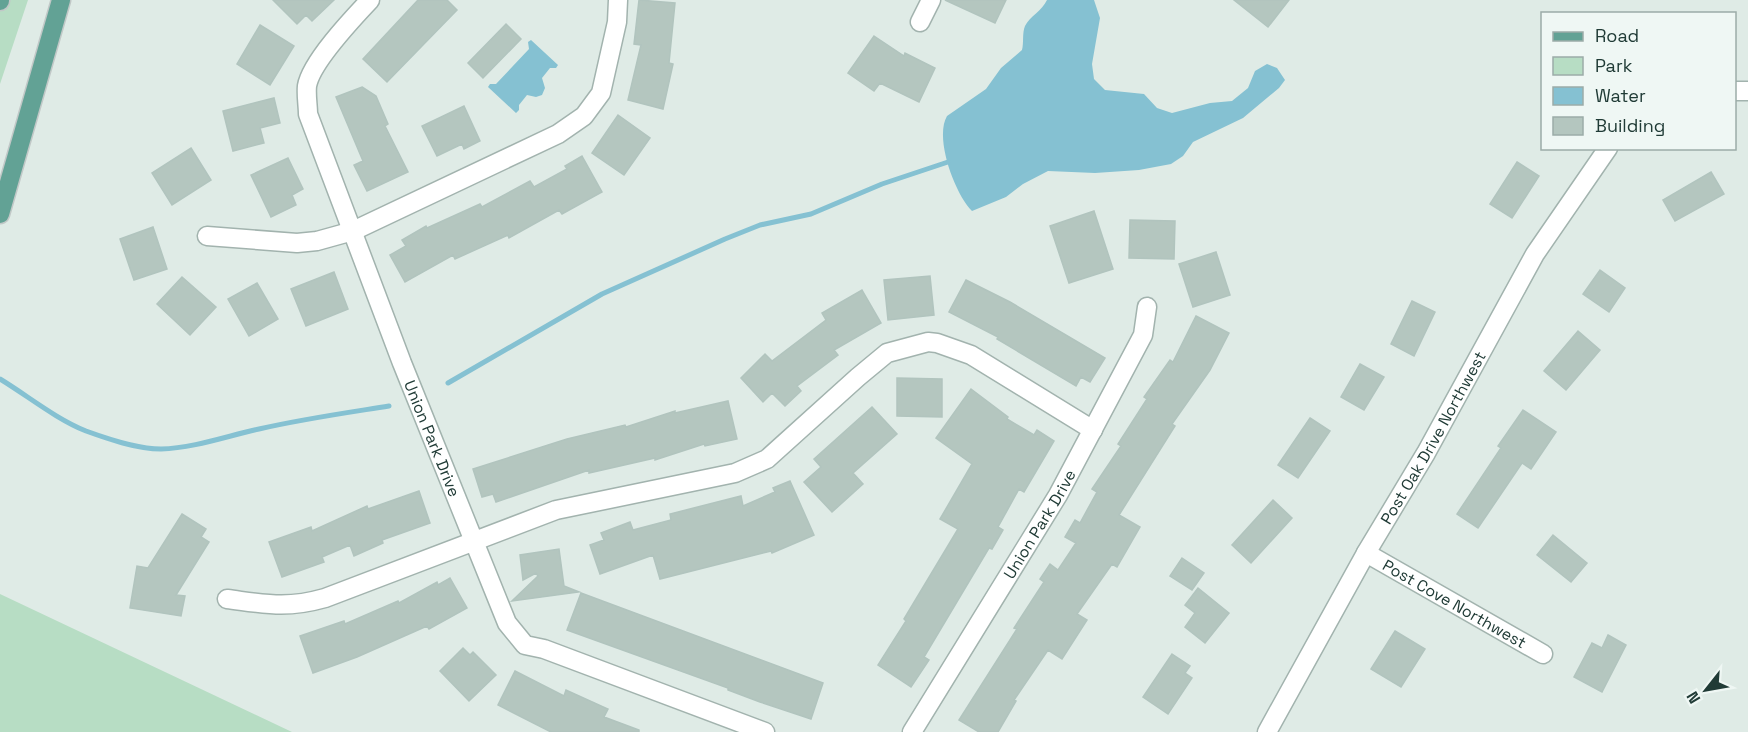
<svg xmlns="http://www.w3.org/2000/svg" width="1748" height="732" font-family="'Space Grotesk',sans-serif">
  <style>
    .green { fill: #b7ddc4 }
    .water { fill: #85c1d2 }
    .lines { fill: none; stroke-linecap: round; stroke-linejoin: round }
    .stream { stroke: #85c1d2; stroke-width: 5 }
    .building { fill: #b4c6bf; stroke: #b1c4be; stroke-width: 1.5 }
    .street-casing { stroke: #a2b3ae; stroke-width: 21 }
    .primary-casing { stroke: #c1c8c7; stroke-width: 21 }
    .street { stroke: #fff; stroke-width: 18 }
    .primary { stroke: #62a295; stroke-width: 18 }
    .labels { text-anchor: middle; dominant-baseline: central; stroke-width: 4.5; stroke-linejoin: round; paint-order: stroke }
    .street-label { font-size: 16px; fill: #203b36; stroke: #eff7f4 }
  </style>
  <rect width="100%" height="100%" fill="#dfebe6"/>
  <path class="green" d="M 0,0 L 28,0 L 0,84 Z
    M 0,594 L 292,732 L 0,732 Z"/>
  <path class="water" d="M 1047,0 L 1094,0 L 1100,18 L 1092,64 L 1094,79 L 1105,90 L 1144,94 L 1157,108 L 1172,113 L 1210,103 L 1232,101 L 1248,88 L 1255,71 L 1267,64 L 1277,68 L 1285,80 L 1279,88 L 1243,118 L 1193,142 L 1183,156 L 1171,164 L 1139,170 L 1095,173 L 1048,171 L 1023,184 L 1006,197 L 972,211 C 955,194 934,138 947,116 L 986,89 L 1001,68 L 1022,50 C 1024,43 1022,33 1025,26 C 1030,16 1042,11 1047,0 Z
    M 531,40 L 558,65 L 556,68 L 550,68 L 542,78 L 545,88 L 542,95 L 536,97 L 527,95 L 519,105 L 519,110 L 516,113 L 488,87 L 490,84 L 496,84 L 529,49 L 528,42 Z"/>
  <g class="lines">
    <path class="stream" d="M 0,379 C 28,396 56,419 86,431 C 108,439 137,449 161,449 C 194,448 227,436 259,429 C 302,419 345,413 389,406
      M 448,383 L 602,294 L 725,239 L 760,225 L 811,214 L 882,184 L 948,162"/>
  </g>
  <path class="building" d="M 273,0 L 334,0 L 312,21 L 306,15 L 297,24 Z
    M 418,0 L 447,0 L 457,10 L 387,82 L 363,59 Z
    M 639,0 L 675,3 L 669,63 L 673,64 L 663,109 L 628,100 L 641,45 L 634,44 Z
    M 945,0 L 1006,0 L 995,23 Z
    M 1234,0 L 1289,0 L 1268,27 Z
    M 506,24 L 521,39 L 483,78 L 468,63 Z
    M 260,25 L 294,46 L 270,85 L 237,64 Z
    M 874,36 L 904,56 L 905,53 L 935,68 L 919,102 L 880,83 L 874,91 L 848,73 Z
    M 362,87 L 376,96 L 388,124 L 385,126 L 408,172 L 367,191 L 354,165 L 363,161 L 336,97 Z
    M 274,98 L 280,123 L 260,128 L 264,143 L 233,151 L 223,111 Z
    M 464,106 L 480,141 L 464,149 L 462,144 L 437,156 L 422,126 Z
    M 618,115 L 650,138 L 624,175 L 592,153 Z
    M 191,148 L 211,180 L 172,205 L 152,173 Z
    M 582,156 L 602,192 L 562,214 L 559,210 L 509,238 L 508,235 L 455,259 L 453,255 L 405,282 L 390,255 L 406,246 L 402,240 L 426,226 L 427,228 L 480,204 L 482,207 L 530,181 L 534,187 L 567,169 L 565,166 Z
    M 288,158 L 303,189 L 292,195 L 296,205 L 271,217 L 251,175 Z
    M 1517,162 L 1539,176 L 1512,218 L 1490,204 Z
    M 1711,172 L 1724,194 L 1675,221 L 1663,200 Z
    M 1094,211 L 1113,269 L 1069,283 L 1050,226 Z
    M 1130,220 L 1175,221 L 1174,259 L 1129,258 Z
    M 153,227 L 167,269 L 134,280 L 120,239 Z
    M 1216,252 L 1230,295 L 1193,307 L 1179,264 Z
    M 1600,270 L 1625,288 L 1609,312 L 1583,294 Z
    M 334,272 L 348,309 L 306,326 L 291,289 Z
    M 930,276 L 934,315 L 888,320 L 884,280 Z
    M 182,277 L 216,307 L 190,335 L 157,304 Z
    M 966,280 L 1010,302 L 1105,358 L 1090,382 L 1081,377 L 1076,386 L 997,339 L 998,337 L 949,312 Z
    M 257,283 L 278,319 L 249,336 L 228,299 Z
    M 862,290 L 881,323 L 834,350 L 838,355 L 797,386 L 801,391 L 785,406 L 772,393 L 763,402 L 741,378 L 765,354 L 772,361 L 826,320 L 822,313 Z
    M 1412,301 L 1435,312 L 1414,356 L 1391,344 Z
    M 1196,316 L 1229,333 L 1210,370 L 1172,424 L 1175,426 L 1119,515 L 1140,527 L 1117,567 L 1112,564 L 1077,614 L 1087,620 L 1062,659 L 1048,650 L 1014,700 L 1016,701 L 998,732 L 979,732 L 959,720 L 1017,629 L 1014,628 L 1044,582 L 1040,579 L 1050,564 L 1058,570 L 1076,543 L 1065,537 L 1075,520 L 1080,523 L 1097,492 L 1092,489 L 1121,446 L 1118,444 L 1147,399 L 1144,397 L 1170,360 L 1173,362 Z
    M 1578,331 L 1600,350 L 1566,390 L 1544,371 Z
    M 1360,364 L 1384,377 L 1364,410 L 1341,397 Z
    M 897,378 L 942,379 L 942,417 L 897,416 Z
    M 971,389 L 1008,417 L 1007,419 L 1034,435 L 1037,430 L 1054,441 L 1024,492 L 1019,489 L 998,527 L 1003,530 L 992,549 L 989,548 L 924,657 L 929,660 L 911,687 L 878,665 L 906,621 L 904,619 L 958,529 L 940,519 L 972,464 L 936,438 Z
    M 728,401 L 737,439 L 705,446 L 704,444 L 655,460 L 655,458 L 589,473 L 589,470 L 496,502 L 493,494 L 482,497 L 473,469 L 567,439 L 625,425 L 626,427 L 675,411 L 675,413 Z
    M 872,407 L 897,434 L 853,473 L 863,484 L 832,512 L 804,482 L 821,467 L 814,459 Z
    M 1523,410 L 1556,432 L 1531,469 L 1522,463 L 1478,528 L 1457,514 L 1501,448 L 1498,446 Z
    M 1310,418 L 1330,431 L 1298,478 L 1278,465 Z
    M 790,481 L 814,535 L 772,553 L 771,551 L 660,579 L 653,555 L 600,574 L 590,545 L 604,540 L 601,533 L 630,522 L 633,530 L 671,520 L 670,514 L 741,496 L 743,506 L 775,492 L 773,488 Z
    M 419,491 L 430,523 L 382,540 L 383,543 L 354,556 L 350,545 L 322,557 L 324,562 L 282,577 L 269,542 L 311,527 L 312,531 L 367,506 L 368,509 Z
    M 1273,500 L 1292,518 L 1251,563 L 1232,545 Z
    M 182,514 L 206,529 L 201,537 L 209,542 L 176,595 L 185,596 L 181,616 L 130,608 L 137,566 L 148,568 Z
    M 1553,535 L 1587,563 L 1571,582 L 1537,555 Z
    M 559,549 L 564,586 L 579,592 L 512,601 L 538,576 L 536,573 L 523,580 L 520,555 Z
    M 1182,558 L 1204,573 L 1192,590 L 1170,576 Z
    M 450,578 L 467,608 L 429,629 L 427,626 L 357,657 L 313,673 L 300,636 L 344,621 L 345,624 L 398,601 L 399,603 L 437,582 L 438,585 Z
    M 1198,588 L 1229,613 L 1205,643 L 1185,627 L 1195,613 L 1185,605 Z
    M 581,593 L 823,683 L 811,719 L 760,702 L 728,690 L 728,688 L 567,630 Z
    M 1395,631 L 1425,649 L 1401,687 L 1371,669 Z
    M 1608,635 L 1626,645 L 1602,692 L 1574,677 L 1592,643 L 1602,648 Z
    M 463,648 L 470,655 L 473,652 L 496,675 L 469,701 L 440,671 Z
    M 1172,654 L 1190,666 L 1185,673 L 1192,678 L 1168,714 L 1143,697 Z
    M 515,671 L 564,696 L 566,690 L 608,709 L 604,717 L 639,730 L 639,732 L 551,732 L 498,705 Z"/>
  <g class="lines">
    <defs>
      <g id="street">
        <path id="s1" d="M 370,0 C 353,18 311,62 307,86 C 306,95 308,106 308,114 L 402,363 L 507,623 L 525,645 L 544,649 L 765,732"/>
        <path d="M 920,22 L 931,0"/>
        <path d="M 1734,91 L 1748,91"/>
        <path d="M 207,236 L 297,243 L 317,241 L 353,231 L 558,134 L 584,116 L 601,93 L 617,22 L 618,0"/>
        <path id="s2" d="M 1366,553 L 1543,654"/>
        <path d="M 227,599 C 266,604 286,609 325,598 L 556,510 L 735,473 L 767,459 L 858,377 L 887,353 L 928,342 L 937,343 L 971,355 L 1093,430"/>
        <path id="s3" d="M 912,732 L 1058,495 L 1143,335 L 1147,307"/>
        <path id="s4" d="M 1267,732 L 1366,553 L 1426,453 L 1535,254 L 1608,148"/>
      </g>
      <path id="primary" d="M 0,1 L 0,0
        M 0,214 L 61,0"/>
    </defs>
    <use href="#street" class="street-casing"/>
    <use href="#primary" class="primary-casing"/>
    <use href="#street" class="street"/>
    <use href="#primary" class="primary"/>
  </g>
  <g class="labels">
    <g class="street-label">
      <text stroke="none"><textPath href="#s4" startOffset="338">Post Oak Drive Northwest</textPath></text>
      <text stroke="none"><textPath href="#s1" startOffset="483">Union Park Drive</textPath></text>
      <text stroke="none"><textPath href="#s3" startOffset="244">Union Park Drive</textPath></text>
      <text stroke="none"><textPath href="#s2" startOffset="102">Post Cove Northwest</textPath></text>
    </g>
  </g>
  <rect x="1541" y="12" width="195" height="138" fill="#eff7f4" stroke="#9caca8" stroke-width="1.5"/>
  <rect x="1553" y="32" width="30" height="9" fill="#62a295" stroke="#9caca8" stroke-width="1.5"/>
  <text x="1595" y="42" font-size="18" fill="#203b36">Road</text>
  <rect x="1553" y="57" width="30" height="18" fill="#b7ddc4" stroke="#9caca8" stroke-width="1.5"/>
  <text x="1595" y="72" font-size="18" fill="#203b36">Park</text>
  <rect x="1553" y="87" width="30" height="18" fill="#85c1d2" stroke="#9caca8" stroke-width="1.5"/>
  <text x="1595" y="102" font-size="18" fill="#203b36">Water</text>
  <rect x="1553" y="117" width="30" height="18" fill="#b4c6bf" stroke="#9caca8" stroke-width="1.5"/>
  <text x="1595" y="132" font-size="18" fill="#203b36">Building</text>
  <g transform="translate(1706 690) rotate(239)" stroke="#eff7f4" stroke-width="4.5" paint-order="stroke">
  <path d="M0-4.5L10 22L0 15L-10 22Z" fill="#203b36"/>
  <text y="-9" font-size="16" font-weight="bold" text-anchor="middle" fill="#203b36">N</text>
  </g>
</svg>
